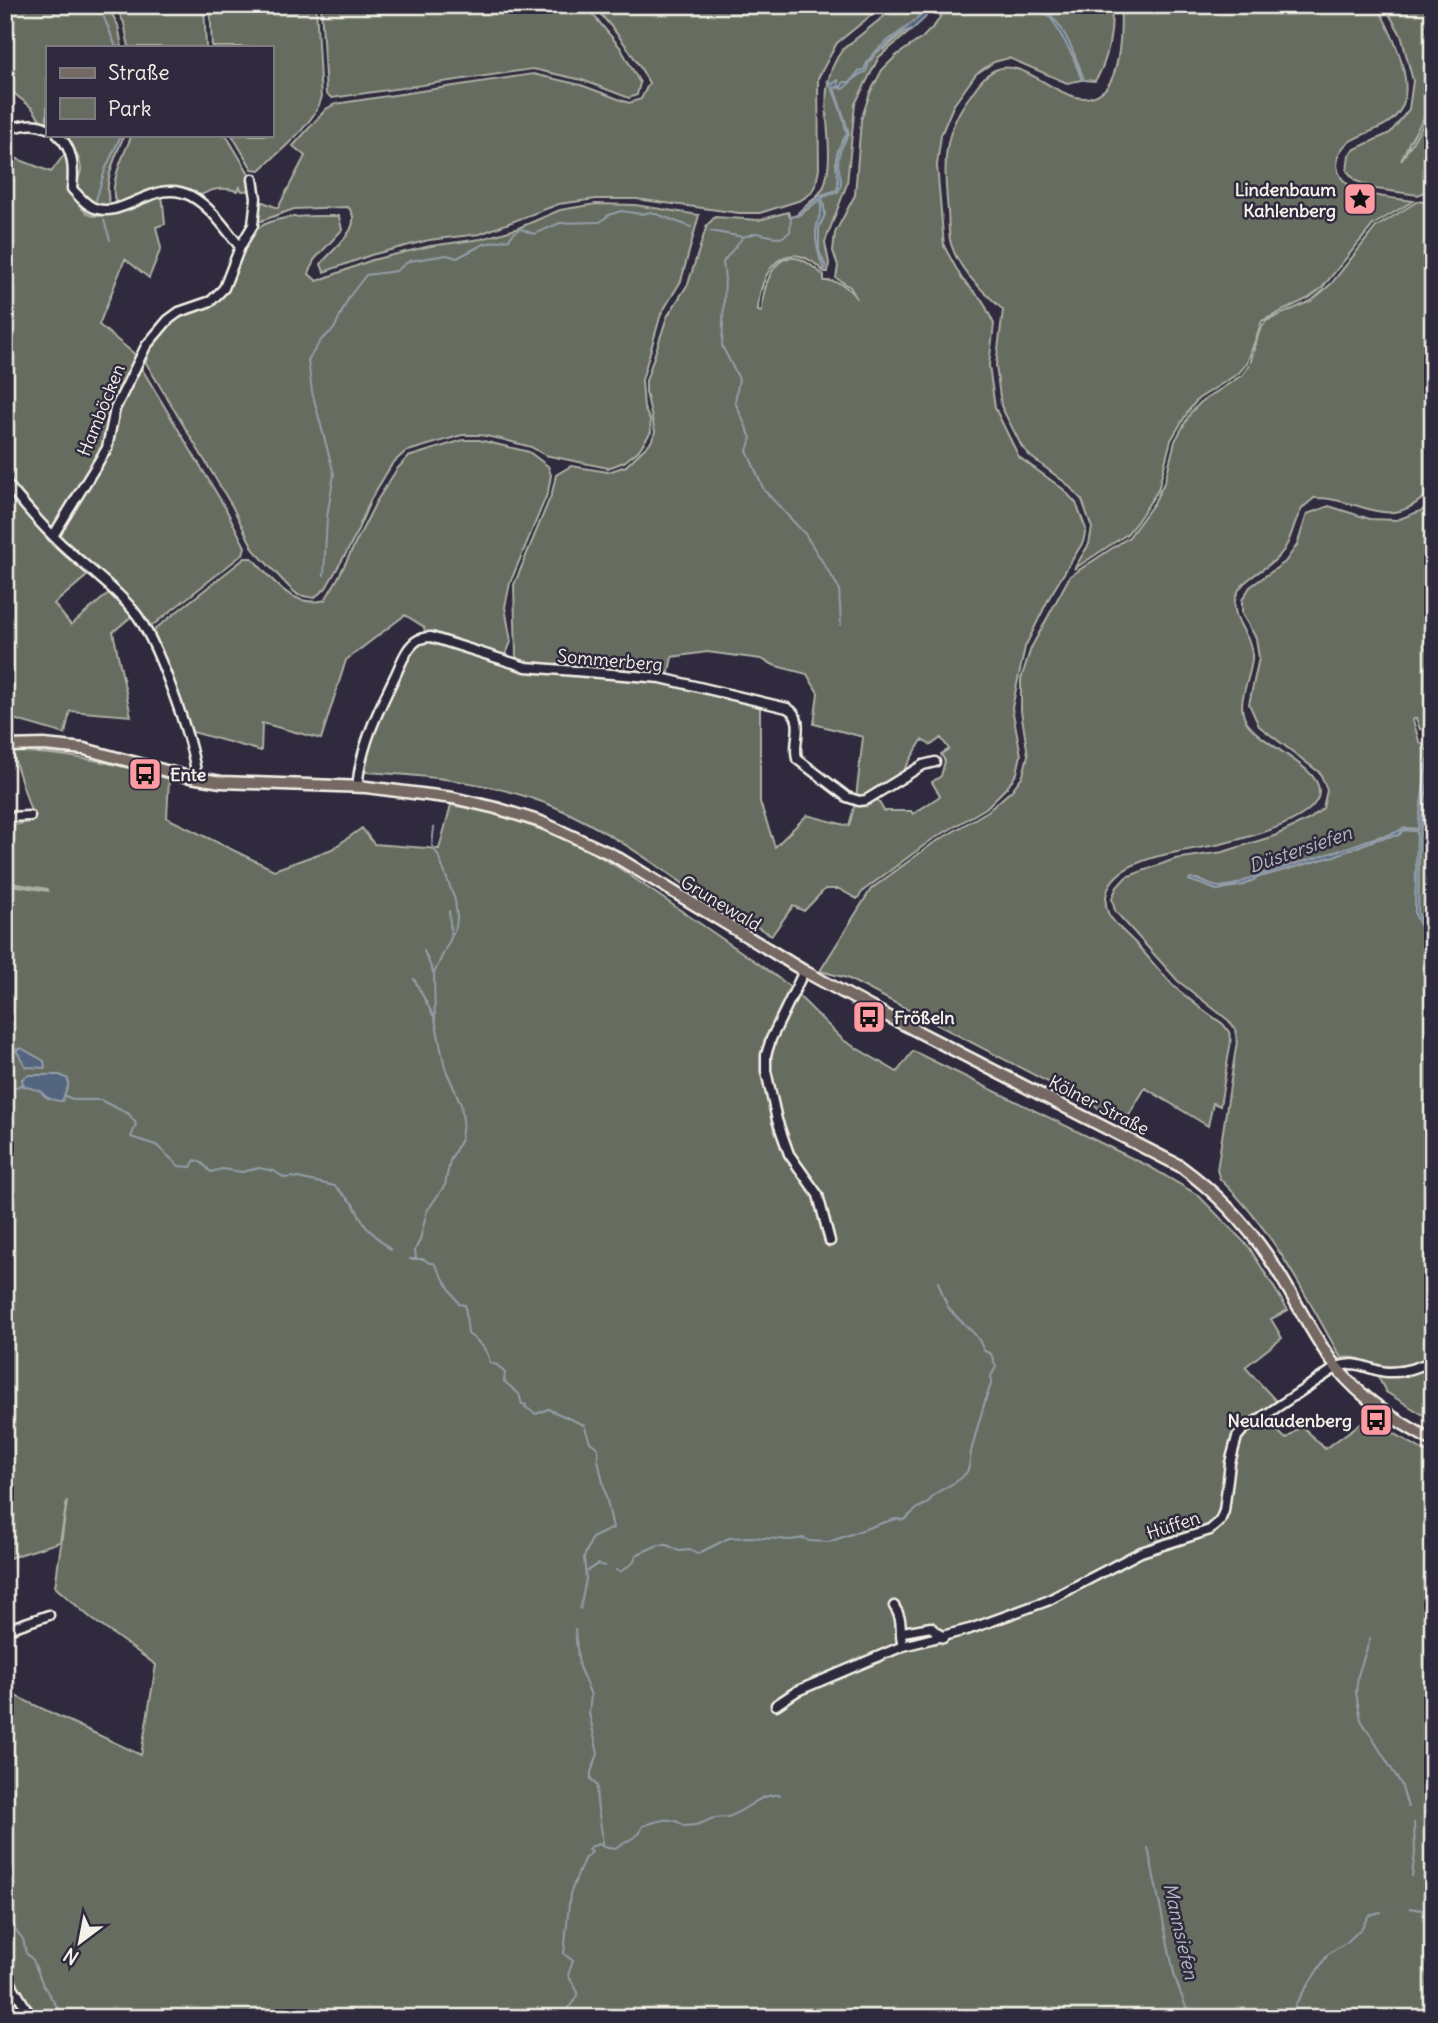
<svg xmlns="http://www.w3.org/2000/svg" width="1438" height="2023" font-family="Delius,sans-serif">
  <style>
    .green { fill: #666d60; stroke: #adafa4; stroke-width: 2 }
    .water { fill: #53657e; stroke: #939da8; stroke-width: 2 }
    .lines { fill: none; stroke-linecap: round; stroke-linejoin: round }
    .stream { stroke: #939da8; stroke-width: 2 }
    .minor-casing { stroke: #f4f1e8; stroke-width: 13 }
    .major-casing { stroke: #f4f1e8; stroke-width: 15 }
    .minor { stroke: #2f2a3d; stroke-width: 8 }
    .major { stroke: #766964; stroke-width: 10 }
    .labels { text-anchor: middle; dominant-baseline: central; stroke-width: 5; stroke-linejoin: round; paint-order: stroke }
    .poi-label { font-size: 18px; font-weight: bold; fill: #f4f1e8; stroke: #2f2a3d; text-anchor: end }
    .street-label { font-size: 18px; fill: #f4f1e8; stroke: #2f2a3d }
    .water-label { font-size: 19px; font-style: italic; fill: #b4b9be; stroke: #2f2a3d }
  </style>
  <rect width="100%" height="100%" fill="#2f2a3d"/>
  <filter id="ink" filterUnits="userSpaceOnUse"><feTurbulence type="fractalNoise" baseFrequency=".0143" numOctaves="2"/><feDisplacementMap in="SourceGraphic" scale="14" xChannelSelector="R" yChannelSelector="G"/><feConvolveMatrix kernelMatrix="1 2 1 2 8 2 1 2 1" color-interpolation-filters="sRGB"/></filter>
  <g filter="url(#ink)">
    <path class="green" d="M 5,5 L 107,5 L 118,25 L 122,47 L 47,47 L 47,125 L 42,122 L 32,108 L 5,86 Z
      M 115,5 L 204,5 L 206,47 L 129,47 L 124,23 Z
      M 210,5 L 316,5 L 321,100 C 313,125 279,152 260,170 L 252,169 L 232,135 L 271,135 L 271,47 L 212,47 Z
      M 321,5 L 585,5 L 620,47 L 640,83 L 637,95 L 629,98 L 582,80 L 533,69 L 332,98 L 326,94 Z
      M 593,5 L 884,5 L 837,43 L 818,78 L 819,169 L 816,184 L 811,193 L 801,200 L 760,213 L 739,213 L 636,199 L 596,199 L 559,204 L 480,234 L 429,240 L 371,255 L 324,272 L 321,264 C 333,248 366,227 348,207 L 294,209 L 258,222 L 255,219 L 258,200 L 278,208 L 305,156 L 293,146 L 326,109 L 335,104 L 533,74 L 581,85 L 629,103 L 641,99 L 649,83 C 632,51 616,32 593,5 Z
      M 898,5 L 928,5 C 918,24 898,36 883,50 L 903,32 L 913,29 L 879,57 L 855,104 L 847,184 L 825,242 L 829,263 L 828,272 L 824,272 C 786,232 759,271 758,311 L 762,312 C 762,293 771,250 800,259 C 809,262 816,270 824,275 L 824,281 C 840,280 847,286 857,299 L 850,287 L 836,278 L 838,266 L 833,251 L 835,233 L 855,195 L 861,120 L 870,93 L 882,70 L 897,55 L 922,38 L 935,25 L 948,5 C 964,5 1025,1 1036,7 C 1061,19 1073,55 1082,80 L 1067,83 L 1009,58 L 994,62 L 976,74 L 953,106 L 941,135 L 937,165 L 944,246 L 962,279 L 983,301 L 994,324 L 989,365 L 995,408 L 1019,457 L 1063,489 L 1076,503 L 1086,529 L 1083,542 L 1049,598 L 1025,647 L 1012,708 L 1021,755 L 1017,773 L 1008,786 L 986,808 L 930,841 L 864,890 L 857,899 L 839,889 L 825,889 L 804,911 L 793,906 L 772,935 C 744,920 715,905 688,887 C 645,857 603,828 555,807 C 495,782 430,776 366,772 L 362,765 L 370,734 L 409,653 L 423,641 L 432,640 L 518,669 L 541,673 L 647,680 L 760,706 L 760,802 L 775,847 L 807,815 L 849,826 L 855,803 L 876,797 L 884,811 L 911,811 L 913,814 L 940,796 L 932,782 L 941,776 L 945,761 L 941,754 L 949,749 L 941,738 L 931,745 L 922,740 L 901,775 L 869,795 L 856,798 L 863,737 L 814,724 L 818,693 L 807,674 L 776,666 L 761,659 L 707,652 L 672,657 L 668,677 L 522,663 L 516,657 L 514,585 L 552,493 L 556,475 L 571,466 L 608,472 L 626,466 L 651,442 L 655,432 L 646,392 L 646,381 L 667,317 L 688,284 L 707,225 L 715,217 L 759,220 L 788,212 L 790,217 L 800,215 L 820,199 C 824,218 820,211 817,227 C 814,240 819,256 826,267 L 819,252 L 819,228 L 825,214 L 822,197 L 838,192 L 821,195 L 798,213 C 806,204 819,198 824,186 C 840,141 809,93 843,49 Z
      M 1037,5 L 1111,5 C 1114,28 1108,62 1095,81 L 1084,80 C 1074,51 1063,24 1037,5 Z
      M 1120,5 L 1377,5 C 1390,30 1415,78 1402,107 C 1391,129 1367,130 1349,142 C 1342,147 1337,155 1337,164 C 1339,197 1389,197 1413,201 L 1373,225 L 1322,288 L 1309,298 L 1262,321 L 1247,363 L 1239,373 L 1198,399 L 1189,410 L 1171,440 L 1158,490 L 1136,523 L 1127,534 L 1074,569 L 1089,544 L 1092,528 L 1082,500 L 1067,484 L 1030,456 L 1022,447 L 1001,406 L 996,365 L 1003,310 C 983,291 959,271 951,244 C 948,234 949,222 948,212 C 944,167 941,134 970,96 C 977,86 984,75 995,70 C 1029,54 1069,119 1103,91 C 1121,76 1122,27 1120,5 Z
      M 1384,5 L 1433,5 L 1433,103 L 1409,143 L 1401,161 L 1433,108 L 1433,188 L 1418,195 L 1376,189 L 1356,181 L 1347,171 L 1349,155 L 1355,149 L 1390,133 L 1409,109 L 1413,81 L 1401,35 Z
      M 62,135 L 124,135 C 117,154 102,183 110,203 L 106,207 C 96,204 78,198 77,185 C 77,179 81,174 81,169 C 80,157 71,142 62,135 Z
      M 132,135 L 226,135 L 251,177 L 254,190 L 242,191 L 240,187 L 238,191 C 221,187 212,188 196,198 C 162,179 154,188 122,203 L 115,201 C 109,184 125,151 132,135 Z
      M 67,151 L 71,158 L 69,191 C 75,198 80,208 87,213 C 102,225 145,198 162,193 L 165,224 L 156,227 L 161,248 L 149,278 L 125,259 L 99,325 L 137,356 L 111,406 L 103,449 L 54,527 L 48,528 L 5,475 L 5,155 L 15,154 L 15,158 L 51,172 Z
      M 1418,201 L 1433,204 L 1433,488 C 1389,537 1364,497 1314,498 C 1310,502 1305,505 1302,509 C 1292,523 1292,543 1279,556 C 1266,571 1239,578 1235,600 C 1231,622 1254,636 1252,659 C 1251,679 1235,702 1246,721 C 1259,744 1321,767 1319,792 C 1318,821 1245,838 1221,844 C 1191,851 1120,855 1108,889 C 1105,897 1105,907 1109,915 C 1116,926 1129,936 1138,946 C 1150,959 1161,973 1173,985 C 1188,1000 1206,1012 1223,1024 L 1229,1032 L 1231,1041 L 1220,1106 L 1213,1103 L 1208,1126 L 1145,1088 L 1125,1122 L 847,978 L 820,971 L 871,889 L 932,844 L 988,811 L 1012,790 L 1023,775 L 1028,755 L 1021,711 L 1021,679 L 1031,648 L 1070,576 L 1129,537 L 1154,503 L 1165,481 L 1175,441 L 1191,412 L 1201,402 L 1242,375 L 1250,364 L 1259,332 L 1266,321 L 1311,301 L 1331,284 L 1376,227 Z
      M 596,204 L 635,205 L 699,215 L 681,281 L 661,314 L 642,380 L 644,408 L 650,420 L 651,432 L 638,451 L 624,462 L 608,468 L 545,455 L 531,447 L 501,439 L 480,435 L 462,435 L 405,452 L 392,464 L 371,499 L 353,541 L 326,588 L 314,598 L 298,595 L 289,587 L 254,550 L 232,506 L 146,363 C 146,353 149,347 156,339 C 164,329 171,321 183,314 C 197,307 216,307 226,293 C 240,273 238,241 260,227 C 279,214 317,216 339,216 L 342,230 L 314,260 L 309,274 L 317,281 L 372,260 L 430,246 L 481,239 L 516,229 L 560,210 Z
      M 137,369 L 142,369 L 226,509 L 245,547 L 243,554 L 153,625 L 147,624 L 116,586 L 61,540 L 62,528 L 111,452 L 118,408 Z
      M 463,440 L 479,440 L 529,452 L 548,466 L 551,475 L 548,492 L 510,583 L 505,607 L 511,642 L 506,654 L 500,658 L 425,634 L 424,627 L 405,615 L 346,660 L 321,739 L 262,723 L 261,751 L 189,731 L 154,636 L 155,629 L 245,558 L 252,558 C 272,579 292,609 325,600 L 338,578 L 376,502 L 397,469 L 408,457 Z
      M 5,487 L 53,546 L 88,575 L 54,604 L 71,625 L 109,593 L 132,616 L 113,632 L 131,716 L 70,711 L 65,734 L 13,719 L 5,695 Z
      M 1433,499 L 1433,640 L 1430,643 L 1433,732 L 1420,728 L 1420,730 L 1416,718 L 1413,720 L 1419,741 L 1432,755 L 1427,761 L 1418,829 L 1403,828 L 1398,833 L 1377,837 L 1333,854 L 1258,875 L 1242,883 L 1218,888 L 1197,879 L 1190,880 L 1217,890 L 1243,885 L 1259,877 L 1334,856 L 1377,839 L 1398,835 L 1403,830 L 1418,831 L 1415,913 L 1423,932 L 1433,986 L 1433,1143 L 1424,1194 L 1426,1204 L 1426,1194 L 1433,1157 L 1433,1358 C 1417,1362 1401,1368 1384,1366 C 1368,1364 1358,1355 1341,1358 C 1305,1295 1273,1229 1220,1179 L 1217,1170 L 1237,1041 L 1235,1029 L 1228,1020 L 1178,981 L 1115,911 L 1112,898 L 1117,887 L 1126,877 L 1175,859 L 1223,852 L 1274,836 L 1310,819 L 1323,808 L 1327,790 L 1320,773 L 1259,726 L 1249,704 L 1259,658 L 1256,638 L 1242,614 L 1242,600 L 1250,587 L 1285,562 L 1297,545 L 1307,514 L 1329,506 L 1370,519 L 1397,520 L 1423,510 Z
      M 12,752 C 68,752 116,764 169,779 L 167,818 L 274,870 L 332,849 L 362,828 L 374,844 L 439,849 L 451,805 L 491,812 L 534,827 L 580,845 L 619,868 L 759,964 L 789,986 L 843,1040 L 897,1072 L 913,1051 L 1150,1167 L 1198,1195 L 1249,1247 L 1288,1310 L 1271,1319 L 1282,1338 L 1245,1367 L 1277,1402 L 1265,1419 L 1286,1439 L 1302,1426 L 1325,1449 L 1368,1418 L 1433,1456 L 1433,2018 L 5,2018 L 5,1691 L 141,1755 L 156,1665 L 92,1619 L 55,1587 L 67,1501 L 60,1542 L 6,1559 L 10,1593 L 5,1594 L 5,884 L 48,891 L 47,889 L 5,882 L 5,827 L 34,821 Z
      M 1425,792 L 1433,796 L 1433,971 L 1425,931 L 1418,913 L 1419,837 Z
      M 1433,1366 L 1433,1421 L 1386,1392 L 1377,1375 L 1394,1375 Z"/>
    <path class="water" d="M 928,5 L 932,5 L 925,18 L 913,29 L 903,32 L 875,54 L 869,63 L 866,72 L 860,74 L 843,89 L 834,87 C 838,103 845,117 849,134 C 844,143 838,152 838,162 C 838,174 845,180 838,192 L 822,197 L 825,214 L 819,228 L 819,252 L 826,267 L 824,270 C 819,258 814,238 817,226 C 820,213 823,214 820,199 L 799,215 L 798,213 L 821,195 L 837,190 C 841,179 835,172 836,161 C 836,151 841,142 847,134 C 844,120 836,92 828,82 L 833,84 L 838,80 L 838,86 L 841,87 L 844,82 L 850,82 L 859,71 L 864,70 C 872,42 913,31 928,5 Z
      M 1034,5 C 1060,11 1076,57 1084,80 L 1082,80 L 1074,58 L 1052,19 Z
      M 1432,755 L 1419,837 L 1418,913 L 1430,955 L 1433,986 L 1423,932 L 1415,914 L 1417,831 L 1403,830 L 1399,835 L 1377,839 L 1334,856 L 1259,877 L 1243,885 L 1217,890 L 1189,880 L 1190,878 C 1200,879 1210,887 1220,887 C 1235,887 1247,879 1261,874 C 1297,863 1333,854 1368,840 C 1380,836 1394,836 1403,828 L 1418,829 L 1427,761 Z
      M 21,1048 L 44,1061 L 45,1068 L 26,1067 L 16,1050 Z
      M 29,1075 L 60,1075 L 68,1079 L 68,1086 L 62,1101 C 54,1101 44,1098 41,1091 L 23,1086 L 22,1079 Z"/>
    <g class="lines">
      <path class="stream" d="M 99,5 L 116,47
        M 96,200 L 105,170 L 121,135
        M 104,220 L 110,240
        M 710,231 L 743,237 L 756,233 L 781,238 L 790,232 L 791,217 L 802,213
        M 743,237 L 723,262 L 725,279 L 722,346 L 739,379 L 735,402 L 751,438 L 747,451 L 764,490 L 805,534 L 839,588 L 841,625
        M 324,575 L 327,517 L 334,474 L 312,392 L 308,360 L 321,340 L 334,329 L 349,297 L 366,275 L 396,271 L 409,261 L 447,255 L 457,258 L 484,244 L 509,239 L 514,233 L 521,229 L 534,234 L 560,223 L 600,222 L 609,215 L 621,211 L 641,214 L 651,212 L 691,227
        M 449,911 L 451,934
        M 424,951 L 433,972
        M 414,979 L 435,1019
        M 5,1091 L 24,1084
        M 65,1096 L 75,1100 L 100,1100 L 129,1114 L 136,1124 L 131,1137 L 156,1145 L 179,1166 L 191,1167 L 195,1160 L 202,1163 L 211,1172 L 222,1169 L 242,1172 L 259,1168 L 274,1171 L 285,1178 L 293,1177 L 335,1186 L 353,1204 L 366,1227 L 391,1250
        M 416,1258 L 415,1250 L 420,1240 L 427,1211 L 445,1185 L 450,1161 L 461,1139 L 463,1121 L 461,1104 L 445,1068 L 435,1019 L 434,973 L 456,927 L 457,917 L 455,900 L 438,855 L 432,846 L 434,827
        M 410,1259 L 424,1259 L 429,1263 L 434,1263 L 459,1304 L 465,1305 L 468,1334 C 478,1340 489,1351 490,1363 L 497,1365 L 505,1373 L 504,1381 L 519,1394 L 522,1404 L 526,1405 L 525,1407 L 536,1414 L 548,1409 L 584,1425 L 590,1442 L 598,1448 L 598,1460 L 613,1528 L 592,1538 L 584,1557 L 586,1579 L 580,1609
        M 616,1570 L 620,1572 L 633,1563 L 636,1555 L 658,1545 L 667,1545 L 679,1551 L 690,1550 L 697,1554 L 729,1538 L 750,1537 L 790,1540 L 804,1538 L 809,1541 L 829,1542 L 882,1523 L 896,1519 L 904,1520 L 918,1508 L 928,1503 C 936,1487 956,1487 966,1473 C 970,1469 970,1458 971,1452 C 977,1429 983,1404 992,1382 L 991,1376 L 996,1367 L 991,1354 L 983,1350 C 980,1334 962,1324 952,1312 C 945,1306 942,1291 938,1282
        M 587,1571 L 598,1564 L 605,1566
        M 1370,1639 L 1358,1675 L 1356,1693 L 1361,1720 L 1401,1784 L 1408,1807
        M 603,1847 L 615,1849 L 639,1834 L 643,1826 C 658,1821 671,1815 684,1826 C 699,1825 699,1824 711,1819 C 716,1817 723,1818 728,1817 C 746,1811 761,1792 780,1795
        M 1148,1848 L 1175,1978 L 1190,2018
        M 1412,1876 L 1415,1853 L 1414,1823
        M 5,1901 L 13,1918 L 15,1929 L 23,1939 L 26,1953 L 33,1960 L 43,1985 L 64,2018
        M 1410,1908 L 1433,1912
        M 562,2018 C 565,2007 574,2007 578,1992 L 568,1975 L 573,1961 L 564,1954 L 570,1894 L 584,1859 L 592,1852 L 588,1850 L 590,1847 L 599,1844 L 602,1846 C 604,1825 594,1807 597,1786 L 591,1779 L 591,1772 L 598,1754 L 589,1713 L 591,1695 L 579,1667 L 575,1630
        M 1294,2018 L 1295,2005 L 1328,1954 L 1347,1942 L 1361,1929 L 1369,1915 L 1381,1912"/>
      <defs>
        <path id="minor" d="M 5,130 C 19,126 33,121 47,128
          M 58,135 C 74,149 74,170 72,189 C 78,195 84,203 92,207 C 123,222 154,176 191,196 C 211,207 226,229 240,247
          M 5,482 C 26,507 46,531 70,552 C 92,572 115,588 133,610 C 157,638 193,742 197,779
          M 53,536 L 107,448 L 115,409 L 146,346 L 168,320 L 179,312 L 211,301 L 224,288 L 240,247 L 253,225 L 256,198 L 253,179
          M 357,787 C 361,745 378,711 396,674 C 401,663 406,649 415,642 C 420,638 425,637 431,637 L 526,667 L 661,678 L 787,708 C 807,719 792,742 797,759 L 847,797 L 859,801 L 866,800 L 923,765 L 935,762
          M 5,817 L 30,816
          M 804,971 L 771,1039 L 766,1055 L 766,1071 L 777,1120 L 789,1154 L 818,1195 L 830,1241
          M 894,1606 C 905,1622 898,1631 903,1646
          M 5,1630 L 49,1615
          M 903,1632 L 931,1627 L 943,1638
          M 776,1705 L 797,1691 L 903,1646 L 970,1629 L 1047,1601 L 1141,1552 L 1210,1530 L 1220,1521 L 1224,1511 L 1230,1463 L 1237,1437 L 1243,1430 L 1337,1367 C 1358,1359 1367,1370 1387,1372 C 1403,1373 1418,1367 1433,1361
          M 5,1967 L 12,1985 L 32,2018"/>
        <path id="major" d="M 5,746 L 44,745 L 84,749 L 185,776 L 221,782 L 366,787 L 453,798 L 496,808 L 541,822 L 613,855 L 804,971 L 872,1008 L 1180,1166 C 1216,1192 1244,1221 1269,1258 C 1293,1293 1310,1333 1336,1367 C 1363,1400 1396,1421 1433,1441"/>
      </defs>
      <use href="#minor" class="minor-casing"/>
      <use href="#major" class="major-casing"/>
      <use href="#minor" class="minor"/>
      <use href="#major" class="major"/>
    </g>
  </g>
  <defs>
    <symbol id="sight-square" viewBox="-11 -11 22 22"><rect x="-9" y="-9" width="18" height="18" rx="4" fill="#ff9aa2" stroke="#2f2a3d"/><path d="M0-6L1.8-2.2L6-1.7L2.9 1.2L3.7 5.4L0 3.3L-3.7 5.4L-2.9 1.2L-6-1.7L-1.8-2.2Z" fill="#111"/></symbol>
    <symbol id="bus-square" viewBox="-11 -11 22 22"><rect x="-9" y="-9" width="18" height="18" rx="4" fill="#ff9aa2" stroke="#2f2a3d"/><path d="M-5-6H5V4H4V6H2V4H-2V6H-4V4H-5ZM-3.5-4V0h7V-4ZM-3.5 1.2v1.5H-2V1.2ZM2 1.2v1.5H3.5V1.2Z" fill="#111"/></symbol>
  </defs>
  <g fill-rule="evenodd">
    <use href="#sight-square" x="1341" y="180" width="38" height="38"/>
    <use href="#bus-square" x="126" y="755" width="38" height="38"/>
    <use href="#bus-square" x="850" y="998" width="38" height="38"/>
    <use href="#bus-square" x="1357" y="1401" width="38" height="38"/>
  </g>
  <g class="labels">
    <g class="poi-label">
      <text x="1336" y="189">Lindenbaum<tspan x="1336" dy="21">Kahlenberg</tspan></text>
      <text x="170" y="774" text-anchor="start">Ente</text>
      <text x="894" y="1017" text-anchor="start">Frößeln</text>
      <text x="1352" y="1420">Neulaudenberg</text>
    </g>
    <g class="street-label">
      <text transform="translate(101 410) rotate(-68)">Hamböcken</text>
      <text transform="translate(610 660) rotate(5)">Sommerberg</text>
      <text transform="translate(721 903) rotate(31)">Grunewald</text>
      <text transform="translate(1099 1105) rotate(27)">Kölner Straße</text>
      <text transform="translate(1173 1525) rotate(-18)">Hüffen</text>
    </g>
    <g class="water-label">
      <text transform="translate(1300 849) rotate(-19)">Düstersiefen</text>
      <text transform="translate(1181 1931) rotate(77)">Mannsiefen</text>
    </g>
  </g>
  <rect width="1438" height="2023" fill="none" stroke="#2f2a3d" stroke-width="28"/>
  <rect x="14" y="14" width="1410" height="1995" fill="none" stroke="#f4f1e8" stroke-width="2.5" filter="url(#ink)"/>
  <rect x="46" y="46" width="228" height="91" fill="#2f2a3d" stroke="#7e7a81" stroke-width="2"/>
  <rect x="60" y="68" width="35" height="10" fill="#766964" stroke="#7e7a81" stroke-width="2"/>
  <text x="108" y="80" font-size="21" fill="#f4f1e8">Straße</text>
  <rect x="60" y="98" width="35" height="21" fill="#666d60" stroke="#7e7a81" stroke-width="2"/>
  <text x="108" y="116" font-size="21" fill="#f4f1e8">Park</text>
  <g transform="translate(80 1942) rotate(212)" stroke="#2f2a3d" stroke-width="5" paint-order="stroke">
  <path d="M0-5L12 26L0 18L-12 26Z" fill="#f4f1e8"/>
  <text y="-10" font-size="19" font-weight="bold" text-anchor="middle" fill="#f4f1e8">N</text>
  </g>
</svg>
